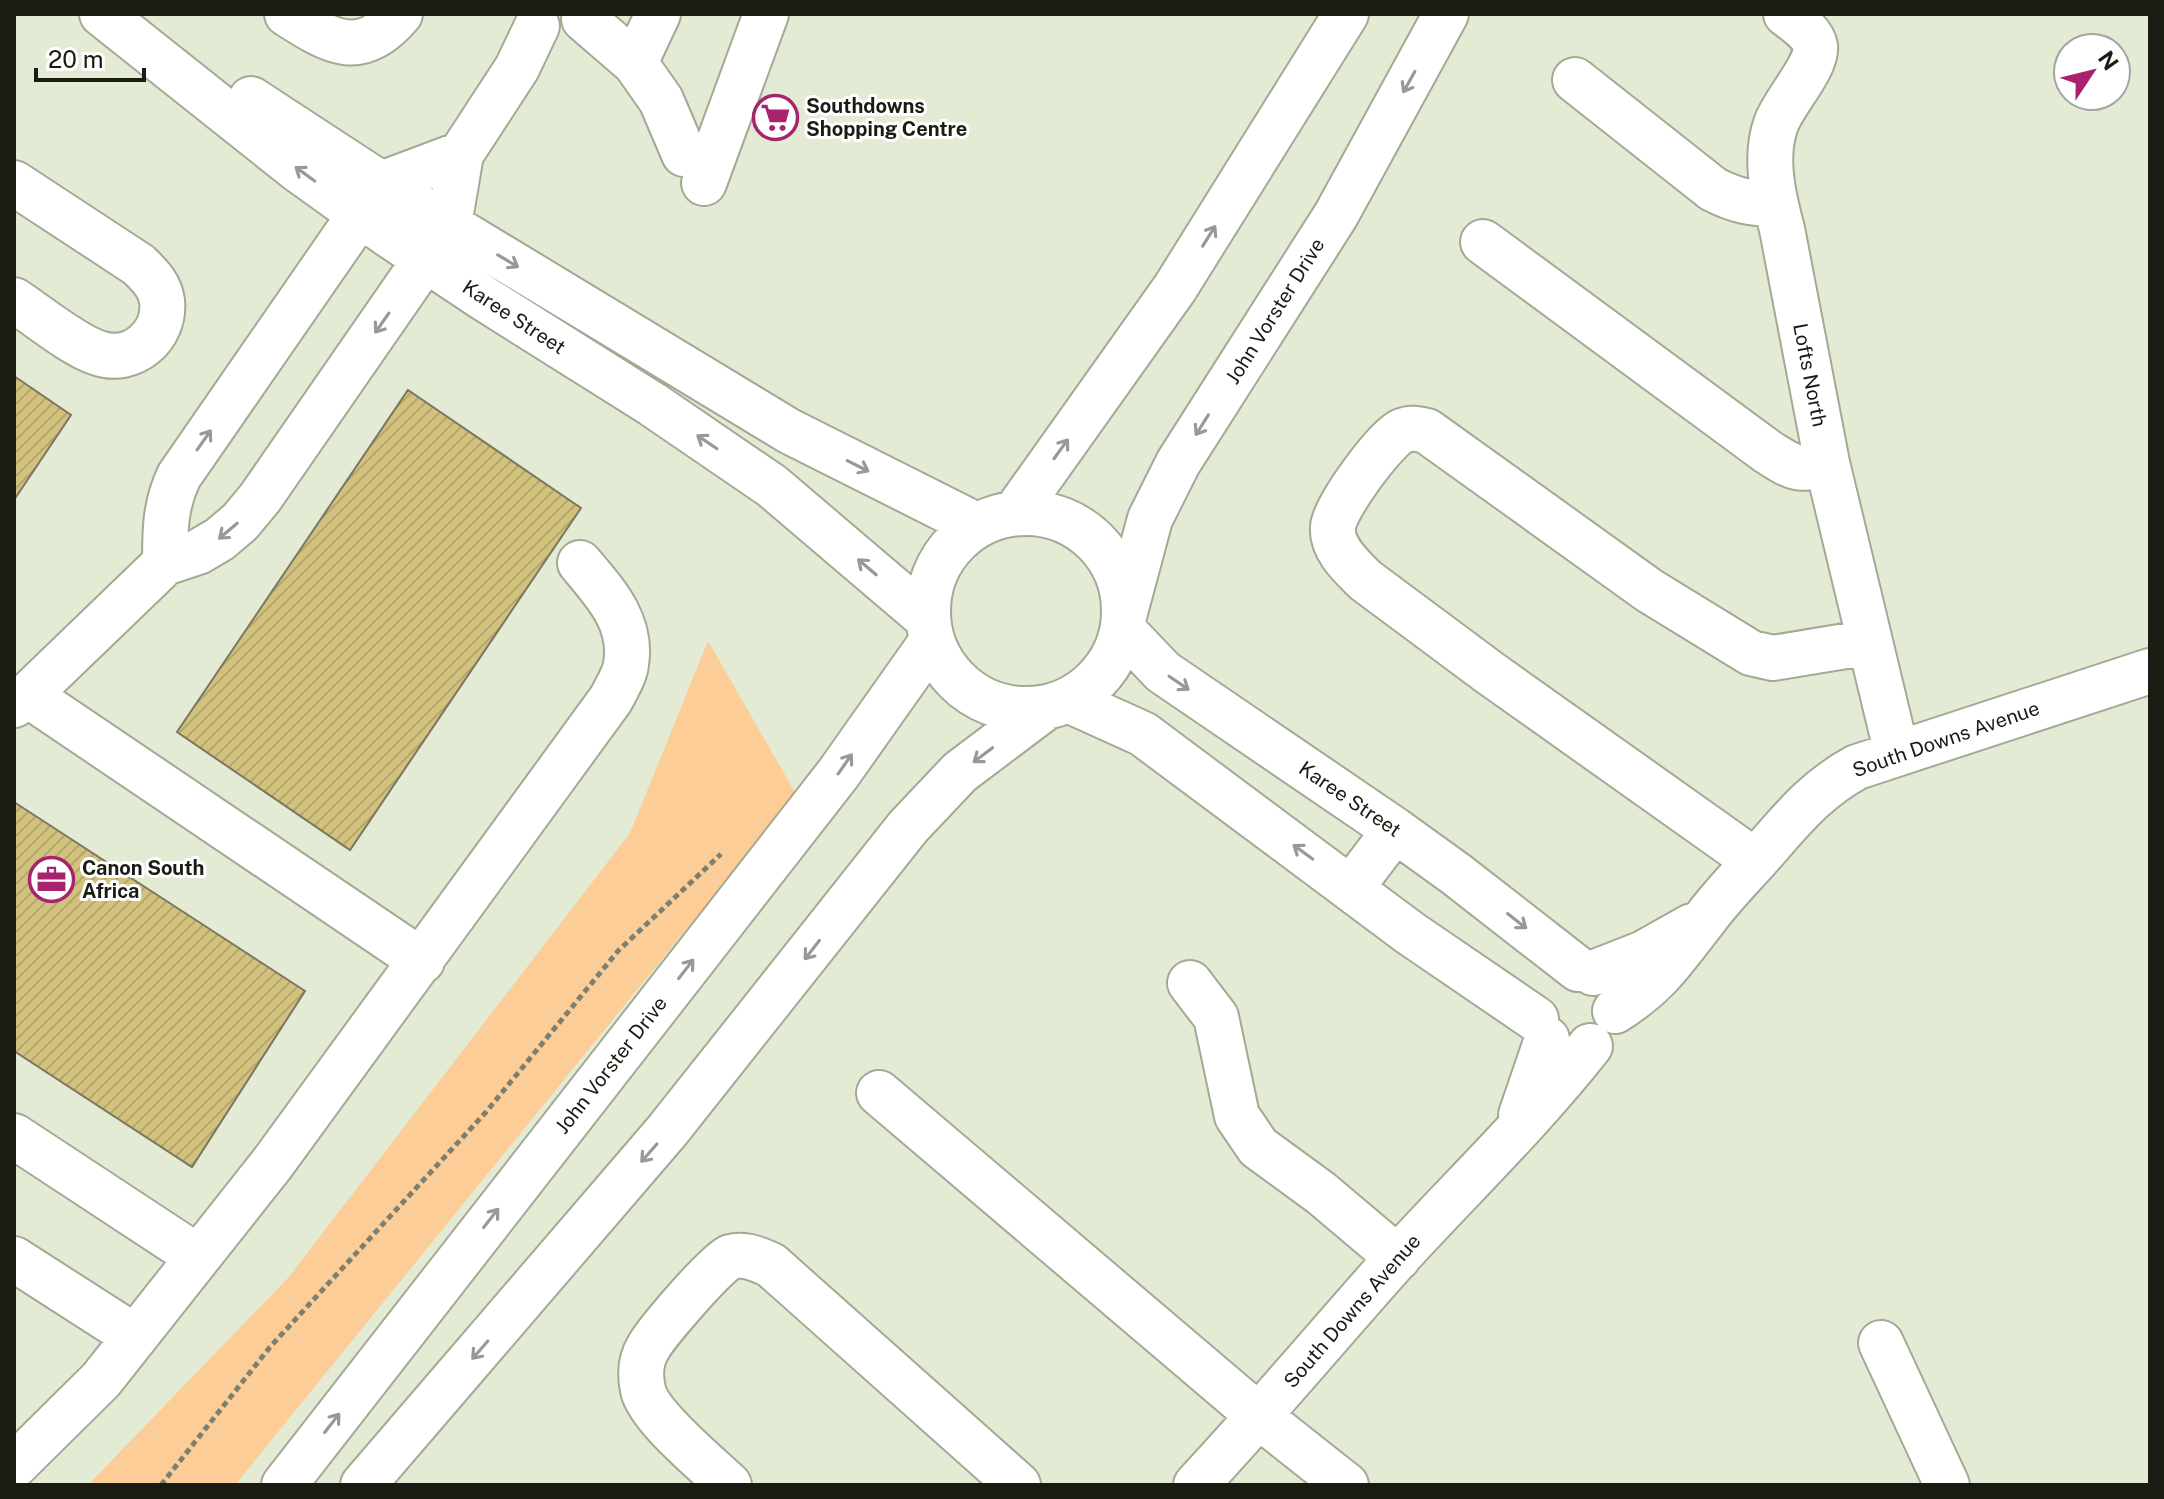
<svg xmlns="http://www.w3.org/2000/svg" width="2164" height="1499" font-family="'Public Sans',sans-serif">
  <style>
    .park { fill: #fccd96 }
    .building { fill: url(#building-hatch); stroke: #7b7662; stroke-width: 2 }
    .lines { fill: none; stroke-linecap: round; stroke-linejoin: round }
    .minor-casing { stroke: #a3a995; stroke-width: 48 }
    .path { stroke: #7b8071; stroke-width: 5; stroke-dasharray: 6 4; stroke-linecap: butt }
    .minor { stroke: #fff; stroke-width: 44 }
    .oneway { stroke: #989995 }
    .labels { text-anchor: middle; dominant-baseline: central; stroke-width: 6; stroke-linejoin: round; paint-order: stroke }
    .poi-label { font-size: 20px; font-weight: bold; fill: #1a1c14; stroke: #fff; text-anchor: start }
    .street-label { font-size: 20px; fill: #1a1c14; stroke: #fff }
  </style>
  <defs>
    <pattern id="building-hatch" width="6" height="6" patternUnits="userSpaceOnUse" patternTransform="scale(2)"><rect width="6" height="6" fill="#d3c27d"/><path d="M-1 1l2-2M0 6l6-6M5 7l2-2" fill="none" stroke="#b5a66b"/></pattern>
  </defs>
  <rect width="100%" height="100%" fill="#e3ebd5"/>
  <path class="park" d="M 708,641 L 796,794 L 235,1485 L 88,1485 L 288,1278 L 630,833 Z"/>
  <path class="building" d="M 14,376 L 71,415 L 14,500 Z
    M 408,390 L 581,508 L 350,850 L 177,732 Z
    M 14,802 L 305,991 L 192,1167 L 14,1051 Z"/>
  <g class="lines">
    <defs>
      <path id="minor" d="M 102,14 L 297,169 L 389,235 L 485,299 L 652,404 L 772,486 L 927,618
        M 287,14 C 331,42 360,61 400,14
        M 1786,14 C 1795,21 1813,33 1815,46 C 1818,66 1783,103 1776,124 C 1764,157 1773,196 1782,229 L 1827,463 L 1897,754
        M 584,19 L 635,63 L 661,100 L 684,154
        M 635,63 L 658,14
        M 1575,80 L 1713,189 C 1734,200 1751,204 1775,204
        M 251,99 L 381,184 L 789,431 L 976,525
        M 14,183 L 139,265 C 149,275 160,285 162,301 C 166,336 132,365 98,353 C 73,345 37,315 14,300
        M 704,183 L 766,14
        M 1483,242 L 1768,452 C 1792,467 1798,473 1827,463
        M 1015,513 L 1175,288 L 1346,14
        M928 611a98 98 0 1 1 196 0a98 98 0 1 1-196 0Z
        M 165,563 C 165,531 165,505 179,476 L 381,184 L 461,154
        M 1124,616 L 1150,519 L 1178,463 L 1336,215 L 1446,14
        M 1123,630 L 1163,672 L 1395,830 L 1456,874 L 1578,969
        M 28,695 L 422,961
        M 1068,700 L 1143,734 L 1410,933 L 1536,1019
        M 14,705 L 28,695 L 165,563 L 198,552 L 220,539 L 240,522 L 260,498 L 449,225 L 461,154 L 517,68 L 537,26
        M 1755,861 L 1490,673 L 1365,580 C 1351,566 1331,548 1333,527 C 1334,508 1385,439 1402,431 C 1411,427 1418,429 1427,431 L 1650,591 L 1751,653 L 1773,658 L 1870,642
        M 1351,888 L 1395,830
        M 1593,973 L 1644,953 L 1692,926
        M 1190,983 L 1216,1017 L 1237,1116 L 1258,1147 L 1321,1193 L 1398,1258
        M 1615,1011 C 1660,983 1674,958 1705,919 C 1721,897 1740,878 1758,858 C 1790,822 1814,790 1857,767 L 2150,671
        M 879,1093 L 1260,1417 L 1346,1485
        M 1521,1115 L 1547,1039
        M 14,1136 L 198,1257
        M 14,1259 L 134,1336
        M 1881,1343 L 1947,1485
        M 14,1466 L 101,1380 L 272,1164 L 611,699 C 616,689 625,675 626,664 C 633,622 605,593 580,563
        M 284,1485 L 838,774 L 932,641
        M 363,1485 L 667,1131 L 908,827 L 960,772 L 1045,708
        M 729,1485 C 707,1464 649,1417 643,1390 C 640,1376 640,1361 648,1348 C 655,1334 718,1261 730,1257 C 746,1253 757,1259 771,1265 L 1018,1485
        M 1196,1485 C 1265,1411 1330,1333 1398,1257 C 1462,1187 1531,1121 1590,1046"/>
    </defs>
    <use href="#minor" class="minor-casing"/>
    <path class="path" d="M 161,1485 L 270,1347 L 486,1112 L 618,951 L 721,854"/>
    <use href="#minor" class="minor"/>
  </g>
  <defs><path id="oneway-shaft" d="M-6 0H5M1.5-3L5.5 0L1.5 3" fill="none" stroke-width="1.6" stroke-linecap="round" stroke-linejoin="round" transform="scale(2)"/></defs>
  <g class="oneway">
    <use href="#oneway-shaft" transform="translate(1409 82) rotate(119)"/>
    <use href="#oneway-shaft" transform="translate(305 174) rotate(-144)"/>
    <use href="#oneway-shaft" transform="translate(1209 236) rotate(-58)"/>
    <use href="#oneway-shaft" transform="translate(508 261) rotate(31)"/>
    <use href="#oneway-shaft" transform="translate(382 323) rotate(125)"/>
    <use href="#oneway-shaft" transform="translate(1202 425) rotate(122)"/>
    <use href="#oneway-shaft" transform="translate(204 440) rotate(-55)"/>
    <use href="#oneway-shaft" transform="translate(707 442) rotate(-146)"/>
    <use href="#oneway-shaft" transform="translate(1061 449) rotate(-54)"/>
    <use href="#oneway-shaft" transform="translate(858 466) rotate(27)"/>
    <use href="#oneway-shaft" transform="translate(228 531) rotate(140)"/>
    <use href="#oneway-shaft" transform="translate(867 567) rotate(-140)"/>
    <use href="#oneway-shaft" transform="translate(1179 683) rotate(34)"/>
    <use href="#oneway-shaft" transform="translate(983 755) rotate(143)"/>
    <use href="#oneway-shaft" transform="translate(845 764) rotate(-55)"/>
    <use href="#oneway-shaft" transform="translate(1303 852) rotate(-144)"/>
    <use href="#oneway-shaft" transform="translate(1517 921) rotate(38)"/>
    <use href="#oneway-shaft" transform="translate(812 950) rotate(128)"/>
    <use href="#oneway-shaft" transform="translate(686 969) rotate(-52)"/>
    <use href="#oneway-shaft" transform="translate(649 1153) rotate(131)"/>
    <use href="#oneway-shaft" transform="translate(491 1218) rotate(-52)"/>
    <use href="#oneway-shaft" transform="translate(480 1350) rotate(131)"/>
    <use href="#oneway-shaft" transform="translate(332 1423) rotate(-52)"/>
  </g>
  <defs>
    <symbol id="supermarket-ring" viewBox="-11 -11 22 22"><circle r="9.5" fill="#fff" stroke="#a8236d" stroke-width="1.5"/><path d="M-6-5.5h2.5l.6 2H6L4.5 2H-2.5L-4.4-4H-6ZM-1.5 3.2a1.3 1.3 0 1 0 .1 0ZM3 3.2a1.3 1.3 0 1 0 .1 0Z" fill="#a8236d"/></symbol>
    <symbol id="office-ring" viewBox="-11 -11 22 22"><circle r="9.5" fill="#fff" stroke="#a8236d" stroke-width="1.5"/><path d="M-6-3h4V-5.5h4V-3h4V5H-6ZM-1-4.5V-3h2v-1.5ZM-6 0V1H6V0Z" fill="#a8236d"/></symbol>
  </defs>
  <g fill-rule="evenodd">
    <use href="#supermarket-ring" x="750" y="92" width="51" height="51"/>
    <use href="#office-ring" x="26" y="854" width="51" height="51"/>
  </g>
  <g class="labels">
    <g class="poi-label">
      <text x="806" y="106">Southdowns<tspan x="806" dy="23">Shopping Centre</tspan></text>
      <text x="82" y="868">Canon South<tspan x="82" dy="23">Africa</tspan></text>
    </g>
    <g class="street-label">
      <text transform="translate(1275 311) rotate(-58)">John Vorster Drive</text>
      <text transform="translate(514 317) rotate(33)">Karee Street</text>
      <text transform="translate(1810 375) rotate(79)">Lofts North</text>
      <text transform="translate(1946 739) rotate(-19)">South Downs Avenue</text>
      <text transform="translate(1350 799) rotate(34)">Karee Street</text>
      <text transform="translate(611 1065) rotate(-52)">John Vorster Drive</text>
      <text transform="translate(1352 1311) rotate(-49)">South Downs Avenue</text>
    </g>
  </g>
  <rect width="2164" height="1499" fill="none" stroke="#1a1c14" stroke-width="32"/>
  <g transform="translate(2092 72) rotate(55)"><circle r="38" fill="#ffffff" stroke="#a3a4a1" stroke-width="2"/>
  <path d="M0-6L14 30L0 20L-14 30Z" fill="#a8236d"/>
  <text y="-12" font-size="22" font-weight="bold" text-anchor="middle" fill="#1a1c14">N</text>
  </g>
  <path d="M36 68v12h108v-12" fill="none" stroke="#1a1c14" stroke-width="4"/>
  <text x="48" y="68" font-size="24" fill="#1a1c14" stroke="#ffffff" stroke-width="6" paint-order="stroke">20 m</text>
</svg>
